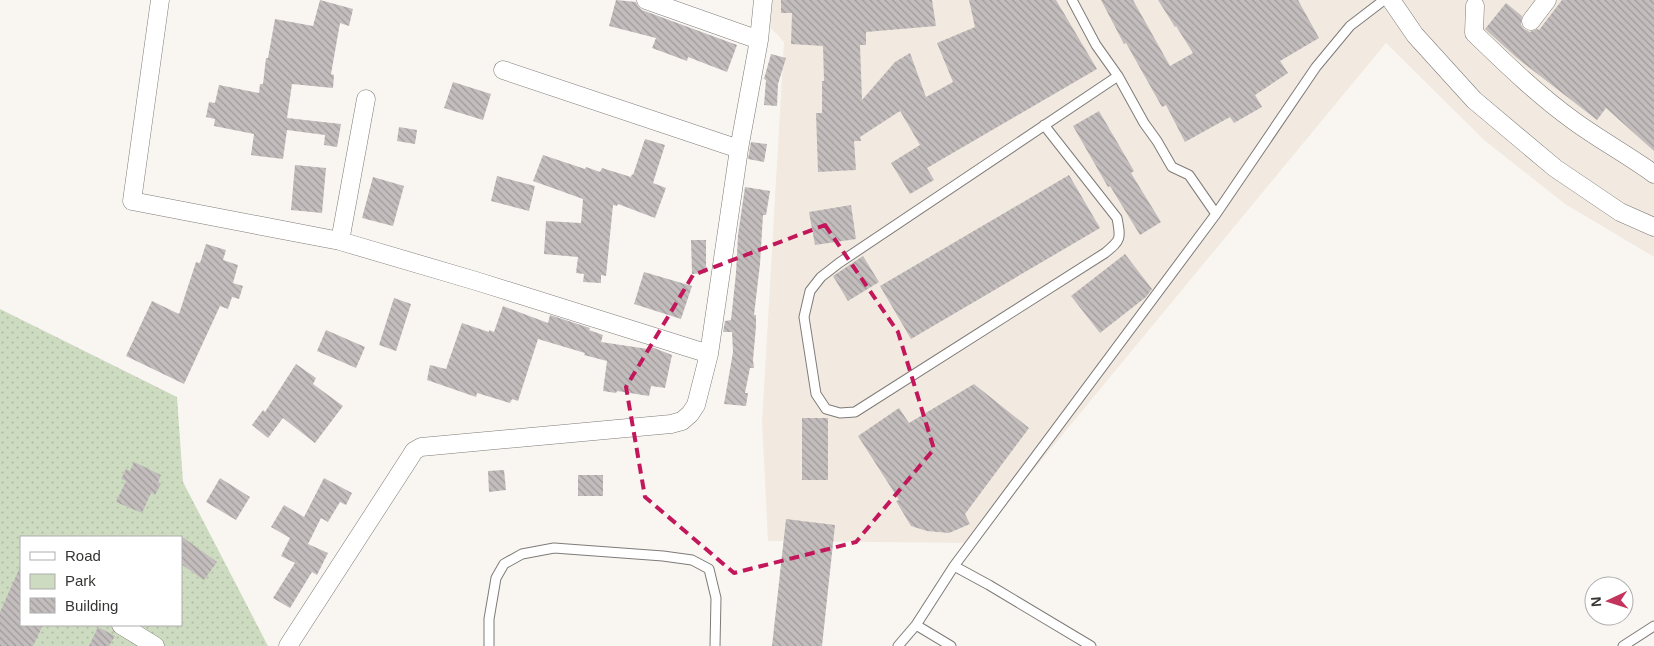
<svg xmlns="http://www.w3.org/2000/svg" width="1654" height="646" font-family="Helvetica,sans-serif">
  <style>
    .built { fill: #f2eae0 }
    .green { fill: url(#green-dots); fill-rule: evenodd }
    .building { fill: url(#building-back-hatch) }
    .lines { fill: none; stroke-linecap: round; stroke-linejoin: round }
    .lane-casing { stroke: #7e7b78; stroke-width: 11 }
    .street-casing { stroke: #7e7b78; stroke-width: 19 }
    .lane { stroke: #fff; stroke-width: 9 }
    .street { stroke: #fff; stroke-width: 18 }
    .marked { fill: none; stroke: #c2185b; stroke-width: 4; stroke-dasharray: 10 6; stroke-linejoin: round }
  </style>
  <defs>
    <pattern id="green-dots" width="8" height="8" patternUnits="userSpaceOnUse" patternTransform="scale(1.25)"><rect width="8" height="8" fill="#cddcc0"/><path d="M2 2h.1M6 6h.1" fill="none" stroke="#b1bda6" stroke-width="1.8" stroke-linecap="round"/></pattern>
    <pattern id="building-back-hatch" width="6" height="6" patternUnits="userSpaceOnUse" patternTransform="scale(1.25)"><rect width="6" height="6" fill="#c3bebd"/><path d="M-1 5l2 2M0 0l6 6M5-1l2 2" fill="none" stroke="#9f9b9a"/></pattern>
  </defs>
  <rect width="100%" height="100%" fill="#f9f6f2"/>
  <path class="built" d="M 768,0 L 1654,0 L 1654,257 L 1565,204 L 1484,140 L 1386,43 L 973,543 L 768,541 L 762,422 L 784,42 L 767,24 Z"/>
  <path class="green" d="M 0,309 L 177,397 L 183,482 L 268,646 L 0,646 ZM 21,537 L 181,537 L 181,625 L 21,625 Z"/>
  <path class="building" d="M 320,0 L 353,9 L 349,26 L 340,23 L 331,74 L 334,75 L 333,88 L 292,84 L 287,118 L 341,124 L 337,147 L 324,145 L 325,135 L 287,130 L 283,159 L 251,155 L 254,134 L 214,126 L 215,119 L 206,117 L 209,102 L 215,103 L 219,85 L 259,93 L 260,84 L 263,84 L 266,58 L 268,58 L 275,19 L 313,26 Z
    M 616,0 L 636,2 L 638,6 L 642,10 L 737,45 L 727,72 L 688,57 L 687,61 L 652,48 L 656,38 L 609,26 Z
    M 781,0 L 932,0 L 936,26 L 866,32 L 866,45 L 860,45 L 862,100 L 895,62 L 910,53 L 926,97 L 953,82 L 937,43 L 975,27 L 969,0 L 1056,0 L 1097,69 L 927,168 L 934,180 L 910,194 L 891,163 L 920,145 L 900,111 L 860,137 L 861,141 L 854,141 L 856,170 L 818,172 L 816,113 L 822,113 L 822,81 L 824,81 L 823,46 L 791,44 L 792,13 L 781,13 Z
    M 1101,0 L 1133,0 L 1170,66 L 1193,53 L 1176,26 L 1175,27 L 1158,0 L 1298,0 L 1319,38 L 1280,61 L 1288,73 L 1255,95 L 1262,107 L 1234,123 L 1230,117 L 1185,142 L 1166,105 L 1162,107 L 1126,43 L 1124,44 Z
    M 1562,0 L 1654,0 L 1654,151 L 1606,108 L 1597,120 L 1517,58 L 1485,29 L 1506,3 L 1522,16 L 1521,25 L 1524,29 L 1530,32 L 1537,29 L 1539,30 Z
    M 771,54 L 786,58 L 778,84 L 777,106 L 764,105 L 766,80 L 764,79 Z
    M 453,82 L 491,94 L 483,120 L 444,108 Z
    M 1099,111 L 1134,171 L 1131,173 L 1161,222 L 1140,235 L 1110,186 L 1108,187 L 1073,126 Z
    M 399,127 L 417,130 L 415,144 L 397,141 Z
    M 645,139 L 665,145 L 653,183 L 666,188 L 655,218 L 618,204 L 617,206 L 613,205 L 606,276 L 601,275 L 601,283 L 583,282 L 584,274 L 576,273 L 578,257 L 544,254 L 546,221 L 581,223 L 583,199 L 533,181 L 543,155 L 585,169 L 586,167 L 600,172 L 602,168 L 631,177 L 632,174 L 633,175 Z
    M 751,142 L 767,144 L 764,162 L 748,159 Z
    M 295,165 L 326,168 L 322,213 L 291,210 Z
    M 1069,175 L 1100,228 L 911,339 L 880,286 Z
    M 497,176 L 535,186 L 529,211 L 491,201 Z
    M 373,177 L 404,186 L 393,226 L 362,218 Z
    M 745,187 L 770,191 L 766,215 L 763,215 L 760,264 L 754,315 L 756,315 L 756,326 L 753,360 L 754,368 L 750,368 L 745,393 L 748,393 L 746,406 L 724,404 L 733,352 L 732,332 L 723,332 L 725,321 L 731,320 L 736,273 L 738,235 Z
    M 851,205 L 856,239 L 815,245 L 809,212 Z
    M 691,240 L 706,240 L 706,273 L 692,274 Z
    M 206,244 L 226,250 L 223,260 L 238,265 L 233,283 L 243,286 L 239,299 L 232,297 L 228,309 L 220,306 L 184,384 L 126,356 L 152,301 L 179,314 L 196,262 L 200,263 Z
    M 1125,254 L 1152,289 L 1146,297 L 1100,333 L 1071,296 Z
    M 863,256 L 879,282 L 848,301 L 833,276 Z
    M 644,272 L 692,286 L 681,319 L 634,304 Z
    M 394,298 L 411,304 L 396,351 L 379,345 Z
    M 503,306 L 548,323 L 550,315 L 590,328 L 589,330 L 603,335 L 601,342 L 648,349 L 649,346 L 672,355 L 665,388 L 651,386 L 649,396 L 617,391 L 616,393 L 603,391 L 607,361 L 584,355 L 585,353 L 538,339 L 518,401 L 512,399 L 510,403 L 477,393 L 476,397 L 427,380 L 430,365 L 446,369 L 462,323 L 489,332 L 489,330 L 494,332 Z
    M 326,330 L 365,347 L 356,368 L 317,351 Z
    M 296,364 L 316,378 L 313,384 L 343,406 L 315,443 L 283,418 L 268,438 L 252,425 L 263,410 L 265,412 Z
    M 974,384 L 1029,428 L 965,514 L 970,524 L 949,533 L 927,531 L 911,526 L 896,501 L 899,500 L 858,436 L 899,408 L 909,423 Z
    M 802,418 L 828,418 L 828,480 L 802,480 Z
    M 134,462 L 161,475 L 158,482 L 161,484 L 155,495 L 151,493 L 142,513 L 116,502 L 126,481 L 121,479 L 126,469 L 130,471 Z
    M 504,470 L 506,490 L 489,492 L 488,471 Z
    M 578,475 L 603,475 L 603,496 L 578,496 Z
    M 220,478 L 250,497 L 236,520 L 206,502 Z
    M 324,478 L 352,493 L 346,505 L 340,502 L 328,522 L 321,518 L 308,544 L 328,553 L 317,575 L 312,572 L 290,608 L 273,598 L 295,563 L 281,556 L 290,538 L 271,527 L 284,505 L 304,517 Z
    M 786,519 L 835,525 L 822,646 L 772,646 Z
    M 181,536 L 217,562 L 204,580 L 181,564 Z
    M 21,565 L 21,625 L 43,625 L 33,646 L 0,646 L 0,612 Z
    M 98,627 L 115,636 L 109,646 L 89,646 Z"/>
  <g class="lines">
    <defs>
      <path id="lane" d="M 1072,0 L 1096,45 L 1118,76 L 1144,123 L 1157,141 L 1172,167 L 1189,175 L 1216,214
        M 1044,125 L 1117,218 C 1121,239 1121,240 1105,253 L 855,412 L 840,413 L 826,409 L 816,394 L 804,317 L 810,291 L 821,277 L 839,263 L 1118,76
        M 954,566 L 989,585 L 1091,646
        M 916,625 L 954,566 L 1216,214 L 1316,67 L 1350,26 L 1384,0
        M 489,646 L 489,619 L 496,578 L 504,564 L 522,554 L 554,548 L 663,556 L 692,560 L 709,569 L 716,598 L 715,646
        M 898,646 L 916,625 L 951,646
        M 1623,646 L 1654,626"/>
      <path id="street" d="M 160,0 L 132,201 L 340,241 L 476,281 L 709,354
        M 646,0 L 759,40
        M 1391,0 L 1415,35 L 1474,100 L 1555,168 L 1620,212 L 1654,227
        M 1475,6 L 1474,33 C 1506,64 1538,95 1574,121 C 1600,140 1628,155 1654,174
        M 1531,21 L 1547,0
        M 503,70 L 739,149
        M 340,241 L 366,99
        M 121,625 L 155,646
        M 288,646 L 411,456 L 414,451 L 421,447 L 671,424 L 682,421 L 690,414 L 696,405 L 709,354 L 739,149 L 759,40 L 763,0"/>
    </defs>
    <use href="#lane" class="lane-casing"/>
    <use href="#street" class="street-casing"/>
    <use href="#lane" class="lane"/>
    <use href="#street" class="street"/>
  </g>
  <path class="marked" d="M 825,225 L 898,332 L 934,449 L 856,542 L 734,573 L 645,497 L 626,387 L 693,275 Z"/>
  <rect x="20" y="536" width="162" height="90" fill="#ffffff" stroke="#afaeae"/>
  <rect x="30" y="552" width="25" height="8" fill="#ffffff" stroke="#afaeae"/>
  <text x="65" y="561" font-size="15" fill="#363534">Road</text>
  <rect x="30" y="574" width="25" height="15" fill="#cddcc0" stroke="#afaeae"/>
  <text x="65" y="586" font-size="15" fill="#363534">Park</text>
  <rect x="30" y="598" width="25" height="15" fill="url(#building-back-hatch)" stroke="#afaeae"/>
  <text x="65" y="611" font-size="15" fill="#363534">Building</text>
  <g transform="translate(1609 601) rotate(266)"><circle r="24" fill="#ffffff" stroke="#afaeae"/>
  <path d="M0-4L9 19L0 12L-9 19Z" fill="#c3345d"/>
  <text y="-8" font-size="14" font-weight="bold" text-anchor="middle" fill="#363534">N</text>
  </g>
</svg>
